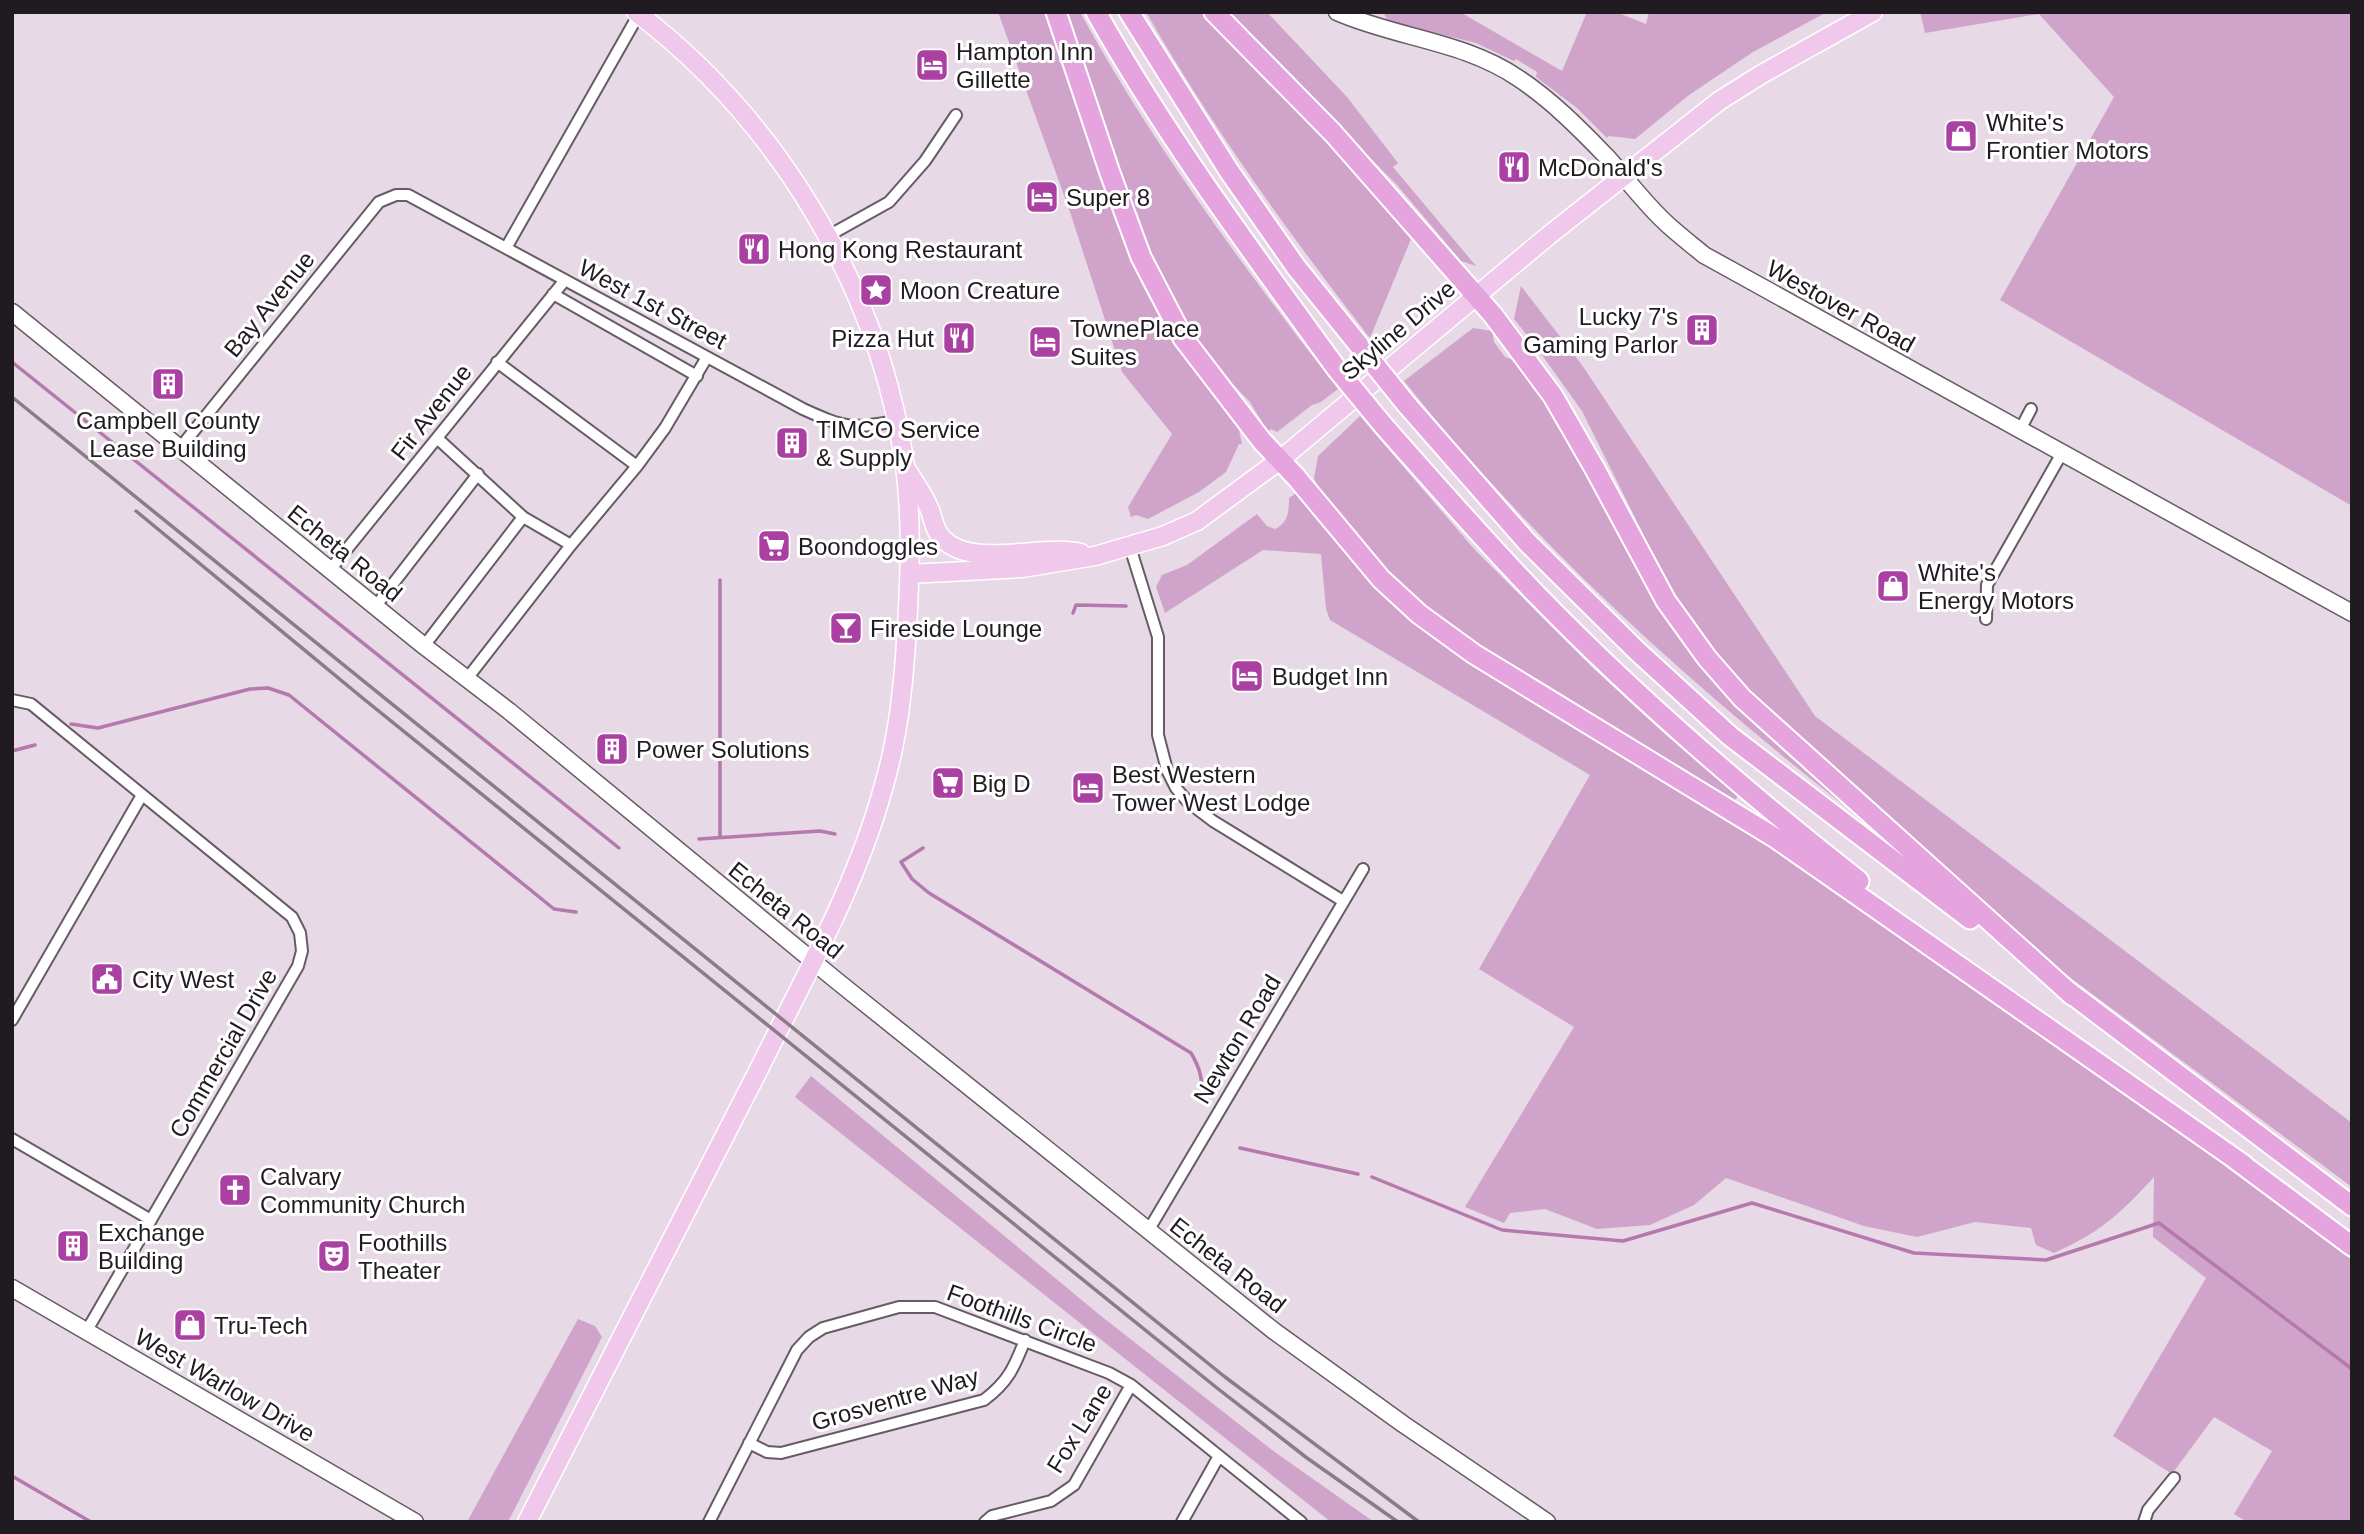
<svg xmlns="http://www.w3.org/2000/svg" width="2364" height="1534" font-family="Helvetica,sans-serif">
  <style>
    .green { fill: #d0a4ca }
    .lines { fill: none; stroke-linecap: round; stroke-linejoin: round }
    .stream { stroke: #b579ae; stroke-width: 3.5 }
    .street-casing { stroke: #675b65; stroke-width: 14 }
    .secondary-casing { stroke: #675b65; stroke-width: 19 }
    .primary-casing { stroke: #fff; stroke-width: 21 }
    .highway-casing { stroke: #fff; stroke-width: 23 }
    .street { stroke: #fff; stroke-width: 10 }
    .secondary { stroke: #fff; stroke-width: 16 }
    .primary { stroke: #f0c8eb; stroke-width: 18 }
    .highway { stroke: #e6a4de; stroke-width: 19 }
    .rail { stroke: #887e87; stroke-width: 3.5 }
    .highway-bridge-casing { stroke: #fff; stroke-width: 23; stroke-linecap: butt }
    .highway-bridge { stroke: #e6a4de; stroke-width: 19 }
    .labels { text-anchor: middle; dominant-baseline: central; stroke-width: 6; stroke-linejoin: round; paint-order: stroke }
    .poi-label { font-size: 24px; fill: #201b20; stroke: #fff; text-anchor: start }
    .street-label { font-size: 24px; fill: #201b20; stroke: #fff }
  </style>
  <rect width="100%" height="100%" fill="#e7d9e5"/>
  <path class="green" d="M 998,12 L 1050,12 C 1077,96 1099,184 1133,265 C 1159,325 1201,377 1239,430 L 1242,444 L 1239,444 L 1226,472 L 1199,492 L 1148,519 L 1136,515 L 1131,517 L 1128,507 L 1172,434 L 1122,372 L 1070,212 Z
    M 1063,12 L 1080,12 C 1153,146 1245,269 1338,389 L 1321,402 L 1312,405 L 1277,432 L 1271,429 L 1268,432 L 1250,402 L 1200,351 L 1144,245 Z
    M 1146,12 L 1204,12 L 1322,130 L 1384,201 L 1411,239 L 1370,338 C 1289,234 1212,127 1146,12 Z
    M 1224,12 L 1267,12 L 1347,97 L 1398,163 L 1393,167 L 1476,266 L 1461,261 L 1397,185 Z
    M 1383,12 L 1460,12 L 1562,71 L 1587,12 L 1616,12 L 1646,24 L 1649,12 L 1827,12 L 1753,52 L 1689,95 L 1635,139 L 1609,136 L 1607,138 L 1577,108 L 1536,77 L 1537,72 L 1516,59 L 1514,61 L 1476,43 L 1388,21 Z
    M 1920,12 L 2352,12 L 2352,506 L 2000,300 L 2114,97 L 2039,14 L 1925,33 Z
    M 1521,286 L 1582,365 L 1815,716 L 2352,1123 L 2352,1187 L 2049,962 L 1967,893 L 1745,690 L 1680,608 L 1582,411 L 1532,341 L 1514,319 Z
    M 1473,328 L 1492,331 L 1494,342 L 1505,357 L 1516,361 L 1567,435 L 1656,599 L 1856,811 L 1854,813 C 1690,685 1534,544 1404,381 Z
    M 1360,416 L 1475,550 L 1593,668 L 1665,734 L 1738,796 L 1735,800 L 1457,632 C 1403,588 1349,540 1314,479 L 1318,456 Z
    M 1298,492 L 1346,553 L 1416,619 L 1772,839 L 2239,1176 L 2352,1260 L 2352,1522 L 2247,1522 L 2234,1514 L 2272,1451 L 2214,1417 L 2172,1474 L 2113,1436 L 2206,1278 L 2153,1237 L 2154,1177 C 2120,1214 2101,1232 2054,1253 L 2036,1245 L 2031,1228 L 1975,1222 L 1917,1237 L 1864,1226 L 1726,1178 L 1694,1205 L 1650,1225 L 1597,1229 L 1545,1209 L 1510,1213 L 1504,1223 L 1465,1207 L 1574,1027 L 1479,969 L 1590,775 L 1330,620 L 1326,609 L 1321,554 L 1263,550 L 1165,613 L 1156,587 L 1162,575 L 1187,565 L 1257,514 L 1267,526 L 1275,529 C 1288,523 1289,512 1289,498 Z
    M 811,1076 L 1101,1316 L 1272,1450 L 1374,1522 L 1331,1522 L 795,1097 Z
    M 578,1319 L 595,1326 L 602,1337 L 508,1522 L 467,1522 Z"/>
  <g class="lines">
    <path class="stream" d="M 12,362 L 619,848
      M 1073,613 L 1076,605 L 1126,606
      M 71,724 L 98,728 L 250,689 L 268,688 L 289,695 L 554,909 L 576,912
      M 12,751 L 35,745
      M 720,837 L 720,580
      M 699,839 L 820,831 L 835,834
      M 923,848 L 901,862 L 912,879 L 929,893 L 1191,1053 C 1200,1068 1203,1080 1202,1097
      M 1240,1148 L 1358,1174
      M 1372,1177 L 1502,1230 L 1623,1241 L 1752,1203 L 1914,1253 L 2046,1260 L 2159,1223 L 2352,1369
      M 12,1476 L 91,1522"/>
    <defs>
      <path id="street" d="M 828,236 L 889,202 L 925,161 L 956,115
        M 506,248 L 640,12
        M 553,294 L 697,376
        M 497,362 L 637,466
        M 2020,430 L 2031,409
        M 437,438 L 523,517 L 571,545
        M 180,448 L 379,202 L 396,195 L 408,195 L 803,409 C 845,428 850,429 896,421
        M 1130,547 L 1158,637 L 1158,735 L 1167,770 L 1176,788 L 1188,802 L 1213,821 L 1343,901
        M 330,570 L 565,280
        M 375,607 L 478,474
        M 1986,619 L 1987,585 L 2062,453
        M 424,646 L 523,517
        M 466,680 L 571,545 L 637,466 L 665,428 L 707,357
        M 12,700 L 31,704 L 292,917 L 300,933 L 302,951 L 298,966 L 86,1332
        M 12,1020 L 142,795
        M 12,1139 L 151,1220
        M 1148,1231 L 1363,869
        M 749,1443 L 767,1452 L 781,1453 L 984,1400 C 1008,1382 1014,1368 1025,1340
        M 709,1522 L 797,1350 L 809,1337 L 823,1328 L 899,1307 L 935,1307 L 1109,1373 L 1131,1385 L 1301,1522
        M 985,1522 L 992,1516 L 1051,1501 L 1074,1485 L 1131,1385
        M 1182,1522 L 1219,1456
        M 2144,1522 L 2148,1510 L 2174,1478"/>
      <path id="secondary" d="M 1337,12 C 1396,38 1464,41 1518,78 C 1550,99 1579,128 1606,156 C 1626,178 1645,204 1667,224 C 1679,235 1692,245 1704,255 L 2352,613
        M 12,312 L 424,646 L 509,711 L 837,981 L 1274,1331 L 1403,1424 L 1547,1522
        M 12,1288 L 415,1522"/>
      <path id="primary" d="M 907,470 C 914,482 924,495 929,508 C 933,516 933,526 939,534 C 965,572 1042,543 1081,553
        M 910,574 L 1022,568 L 1095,556 L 1163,536 L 1197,521 L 1280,460 L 1548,236 L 1719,101 L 1762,74 L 1873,12
        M 527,1522 C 603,1371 682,1222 758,1071 C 804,978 857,885 884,785 C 899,734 904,680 907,627 C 910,574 912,519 905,466 C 880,289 778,120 636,12"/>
      <path id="highway" d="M 1056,12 L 1110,173 L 1141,257 L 1183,338 L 1262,441 L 1296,477 L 1381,579 L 1419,614 L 1474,654 L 1777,839 L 2244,1165
        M 1096,12 C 1167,138 1252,252 1337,369
        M 1129,12 L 1229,171 L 1296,267 L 1362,349
        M 1214,12 L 1333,133 L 1493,315 L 1553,396 L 1595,469 L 1666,601 L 1707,658 L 1742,698 L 2073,996
        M 1407,405 L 1527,542 L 1636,650 L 1730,736 L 1970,919
        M 1383,425 C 1434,483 1484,540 1537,595 C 1637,698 1746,792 1859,881
        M 2065,989 L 2352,1206
        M 2235,1159 L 2352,1246"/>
    </defs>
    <use href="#street" class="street-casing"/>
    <use href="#secondary" class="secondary-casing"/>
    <use href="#primary" class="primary-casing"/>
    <use href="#highway" class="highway-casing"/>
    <use href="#street" class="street"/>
    <use href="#secondary" class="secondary"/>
    <use href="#primary" class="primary"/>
    <use href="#highway" class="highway"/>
    <path class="rail" d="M 12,397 L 1225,1377 L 1419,1522
      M 136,511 L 365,700 L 1217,1388 L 1307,1458 L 1398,1522"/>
    <defs>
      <path id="highway-bridge" d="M 1362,349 L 1407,405
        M 1337,369 L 1383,425"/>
    </defs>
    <use href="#highway-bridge" class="highway-bridge-casing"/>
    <use href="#highway-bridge" class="highway-bridge"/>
  </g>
  <defs>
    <symbol id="hotel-square" viewBox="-11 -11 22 22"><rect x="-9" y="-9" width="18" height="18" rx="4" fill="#aa40a2" stroke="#fff"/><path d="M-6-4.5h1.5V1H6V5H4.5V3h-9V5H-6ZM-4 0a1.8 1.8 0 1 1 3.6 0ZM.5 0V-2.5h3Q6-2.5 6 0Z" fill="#fff"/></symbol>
    <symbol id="shop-square" viewBox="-11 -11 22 22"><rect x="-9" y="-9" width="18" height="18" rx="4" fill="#aa40a2" stroke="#fff"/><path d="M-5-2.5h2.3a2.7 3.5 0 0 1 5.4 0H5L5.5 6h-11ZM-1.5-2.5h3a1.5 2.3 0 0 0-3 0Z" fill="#fff"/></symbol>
    <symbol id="restaurant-square" viewBox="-11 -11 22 22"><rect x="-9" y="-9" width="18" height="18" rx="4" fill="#aa40a2" stroke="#fff"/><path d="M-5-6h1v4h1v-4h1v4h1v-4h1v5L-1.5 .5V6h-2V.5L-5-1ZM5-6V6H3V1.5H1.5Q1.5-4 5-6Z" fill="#fff"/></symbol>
    <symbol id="sight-square" viewBox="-11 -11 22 22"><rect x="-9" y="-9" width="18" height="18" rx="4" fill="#aa40a2" stroke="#fff"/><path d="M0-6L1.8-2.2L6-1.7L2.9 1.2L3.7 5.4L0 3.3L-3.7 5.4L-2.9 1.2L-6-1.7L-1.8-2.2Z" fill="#fff"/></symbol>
    <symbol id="building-square" viewBox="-11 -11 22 22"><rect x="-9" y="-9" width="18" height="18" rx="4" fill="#aa40a2" stroke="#fff"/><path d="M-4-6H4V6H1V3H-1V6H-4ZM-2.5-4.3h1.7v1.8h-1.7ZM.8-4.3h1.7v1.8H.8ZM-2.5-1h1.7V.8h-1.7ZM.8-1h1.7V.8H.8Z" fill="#fff"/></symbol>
    <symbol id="supermarket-square" viewBox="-11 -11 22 22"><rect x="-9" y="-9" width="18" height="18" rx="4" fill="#aa40a2" stroke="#fff"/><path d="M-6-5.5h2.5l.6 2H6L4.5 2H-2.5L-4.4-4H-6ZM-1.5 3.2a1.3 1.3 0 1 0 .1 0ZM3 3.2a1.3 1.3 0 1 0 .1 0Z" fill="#fff"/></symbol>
    <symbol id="bar-square" viewBox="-11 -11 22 22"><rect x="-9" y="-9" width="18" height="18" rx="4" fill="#aa40a2" stroke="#fff"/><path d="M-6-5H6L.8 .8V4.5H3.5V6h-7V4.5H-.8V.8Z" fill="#fff"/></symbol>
    <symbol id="civic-square" viewBox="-11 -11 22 22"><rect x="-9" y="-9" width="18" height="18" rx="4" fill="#aa40a2" stroke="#fff"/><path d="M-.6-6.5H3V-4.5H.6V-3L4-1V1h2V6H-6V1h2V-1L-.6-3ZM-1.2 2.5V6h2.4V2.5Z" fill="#fff"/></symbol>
    <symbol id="church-square" viewBox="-11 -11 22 22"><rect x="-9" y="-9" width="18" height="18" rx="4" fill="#aa40a2" stroke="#fff"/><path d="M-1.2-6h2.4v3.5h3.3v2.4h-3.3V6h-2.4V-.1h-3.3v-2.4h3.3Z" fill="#fff"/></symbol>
    <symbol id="theatre-square" viewBox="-11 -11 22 22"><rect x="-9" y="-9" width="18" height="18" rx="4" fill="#aa40a2" stroke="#fff"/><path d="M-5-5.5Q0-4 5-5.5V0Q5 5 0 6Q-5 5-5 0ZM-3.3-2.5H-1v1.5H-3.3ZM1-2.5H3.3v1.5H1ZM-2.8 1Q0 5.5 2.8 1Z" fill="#fff"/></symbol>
  </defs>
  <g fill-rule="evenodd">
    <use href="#hotel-square" x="913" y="46" width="38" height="38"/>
    <use href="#shop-square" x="1942" y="117" width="38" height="38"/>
    <use href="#restaurant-square" x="1495" y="148" width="38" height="38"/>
    <use href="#hotel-square" x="1023" y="178" width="38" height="38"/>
    <use href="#restaurant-square" x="735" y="230" width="38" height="38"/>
    <use href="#sight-square" x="857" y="271" width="38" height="38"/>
    <use href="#building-square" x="1683" y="311" width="38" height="38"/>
    <use href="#restaurant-square" x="940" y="319" width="38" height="38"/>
    <use href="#hotel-square" x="1026" y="323" width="38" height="38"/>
    <use href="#building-square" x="149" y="365" width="38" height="38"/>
    <use href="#building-square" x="773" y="424" width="38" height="38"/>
    <use href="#supermarket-square" x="755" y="527" width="38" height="38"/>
    <use href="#shop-square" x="1874" y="567" width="38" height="38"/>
    <use href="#bar-square" x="827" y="609" width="38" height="38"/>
    <use href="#hotel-square" x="1228" y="657" width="38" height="38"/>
    <use href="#building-square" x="593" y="730" width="38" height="38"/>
    <use href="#supermarket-square" x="929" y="764" width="38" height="38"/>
    <use href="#hotel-square" x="1069" y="769" width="38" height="38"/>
    <use href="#civic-square" x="88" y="960" width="38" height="38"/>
    <use href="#church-square" x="216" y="1171" width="38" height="38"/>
    <use href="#building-square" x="54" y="1227" width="38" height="38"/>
    <use href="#theatre-square" x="315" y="1237" width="38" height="38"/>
    <use href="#shop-square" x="171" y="1306" width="38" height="38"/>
  </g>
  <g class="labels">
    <g class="poi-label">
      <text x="956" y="51">Hampton Inn<tspan x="956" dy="28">Gillette</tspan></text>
      <text x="1986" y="122">White's<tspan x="1986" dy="28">Frontier Motors</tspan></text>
      <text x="1538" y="167">McDonald's</text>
      <text x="1066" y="197">Super 8</text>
      <text x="778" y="249">Hong Kong Restaurant</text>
      <text x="900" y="290">Moon Creature</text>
      <text x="1678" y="316" text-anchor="end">Lucky 7's<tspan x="1678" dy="28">Gaming Parlor</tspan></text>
      <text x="1070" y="328">TownePlace<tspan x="1070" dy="28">Suites</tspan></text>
      <text x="934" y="338" text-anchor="end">Pizza Hut</text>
      <text x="168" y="420" text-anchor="middle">Campbell County<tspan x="168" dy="28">Lease Building</tspan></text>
      <text x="816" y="429">TIMCO Service<tspan x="816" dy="28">&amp; Supply</tspan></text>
      <text x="798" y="546">Boondoggles</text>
      <text x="1918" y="572">White's<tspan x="1918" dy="28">Energy Motors</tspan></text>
      <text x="870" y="628">Fireside Lounge</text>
      <text x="1272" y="676">Budget Inn</text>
      <text x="636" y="749">Power Solutions</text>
      <text x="1112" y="774">Best Western<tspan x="1112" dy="28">Tower West Lodge</tspan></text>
      <text x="972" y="783">Big D</text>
      <text x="132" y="979">City West</text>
      <text x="260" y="1176">Calvary<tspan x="260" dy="28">Community Church</tspan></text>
      <text x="98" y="1232">Exchange<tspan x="98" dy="28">Building</tspan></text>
      <text x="358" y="1242">Foothills<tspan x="358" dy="28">Theater</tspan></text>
      <text x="214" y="1325">Tru-Tech</text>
    </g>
    <g class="street-label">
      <text transform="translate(269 304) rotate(-51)">Bay Avenue</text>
      <text transform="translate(653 304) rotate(28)">West 1st Street</text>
      <text transform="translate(1841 306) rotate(29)">Westover Road</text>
      <text transform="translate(1398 330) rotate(-40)">Skyline Drive</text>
      <text transform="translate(431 412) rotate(-52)">Fir Avenue</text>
      <text transform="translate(345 553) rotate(39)">Echeta Road</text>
      <text transform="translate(786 910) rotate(39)">Echeta Road</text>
      <text transform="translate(1237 1039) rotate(-59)">Newton Road</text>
      <text transform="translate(223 1053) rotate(-60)">Commercial Drive</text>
      <text transform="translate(1228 1265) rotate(38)">Echeta Road</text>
      <text transform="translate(1022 1318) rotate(20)">Foothills Circle</text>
      <text transform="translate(225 1385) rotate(30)">West Warlow Drive</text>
      <text transform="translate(895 1399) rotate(-16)">Grosventre Way</text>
      <text transform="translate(1079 1428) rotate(-58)">Fox Lane</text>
    </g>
  </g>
  <rect width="2364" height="1534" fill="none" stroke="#201b20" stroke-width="28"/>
</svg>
